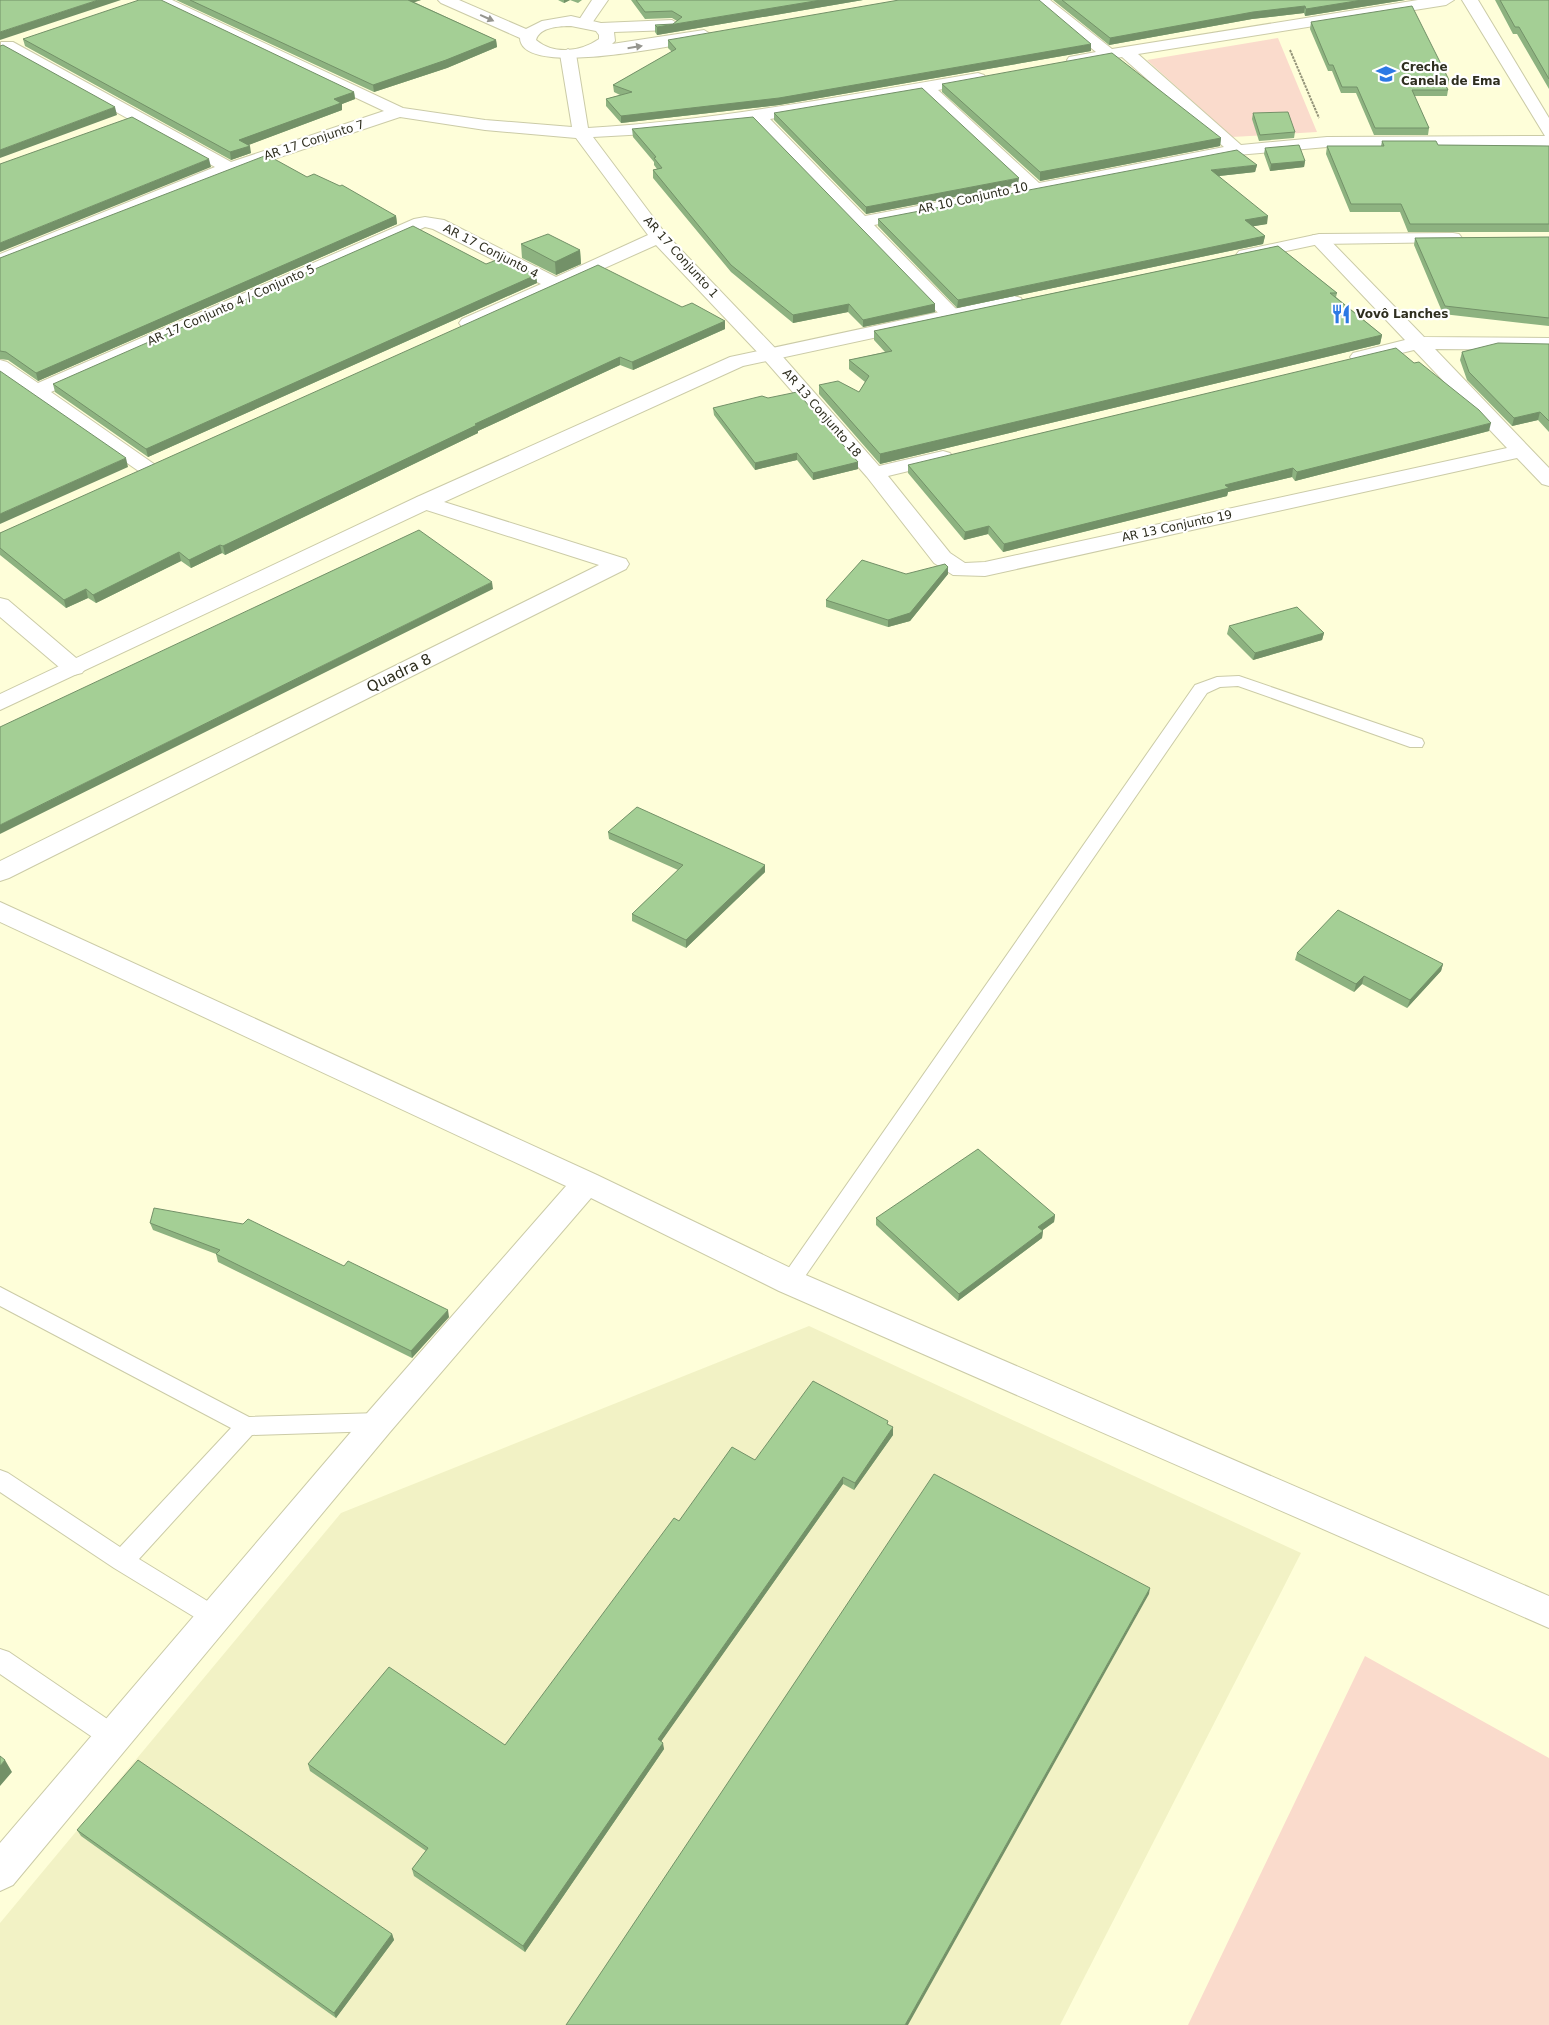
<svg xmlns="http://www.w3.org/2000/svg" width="1549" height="2025" font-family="'DejaVu Sans',sans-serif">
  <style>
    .built { fill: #f2f2c5 }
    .green { fill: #fadbcc }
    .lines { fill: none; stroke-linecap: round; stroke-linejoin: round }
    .service-casing { stroke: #cbcba7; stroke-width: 2 }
    .minor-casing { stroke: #cbcba7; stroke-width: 2 }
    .tertiary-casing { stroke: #cbcba7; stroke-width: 2 }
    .path { stroke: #939379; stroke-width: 2; stroke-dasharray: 2.5 1; stroke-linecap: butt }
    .service { fill: #fff; fill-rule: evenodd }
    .minor { fill: #fff; fill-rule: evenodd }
    .tertiary { fill: #fff; fill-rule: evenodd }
    .wall { fill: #8db280 }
    .shaded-wall { fill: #739168 }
    .building { fill: #a4cf95; stroke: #739168 }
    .oneway { fill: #96968f }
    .labels { text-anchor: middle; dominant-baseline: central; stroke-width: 4.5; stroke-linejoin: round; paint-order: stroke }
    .far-poi-label { font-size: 12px; font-weight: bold; fill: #2e2e1f; stroke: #fff; text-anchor: start }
    .far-street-label { font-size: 12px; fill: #2e2e1f; stroke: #fff }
    .street-label { font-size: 15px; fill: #2e2e1f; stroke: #fff }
  </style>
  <rect width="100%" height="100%" fill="#fefed9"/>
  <path class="built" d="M 809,1326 L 1301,1553 L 1060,2025 L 0,2025 L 0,1923 L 341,1513 Z"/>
  <path class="green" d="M 1278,38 L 1317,132 L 1232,137 L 1147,60 Z
    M 1365,1656 L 1549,1758 L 1549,2025 L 1188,2025 Z"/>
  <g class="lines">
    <defs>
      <path id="service" d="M 1239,676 L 1422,739 L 1424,743 L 1422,747 L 1410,747 L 1238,686 L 1220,687 L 1207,693 L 797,1288 L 790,1290 L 783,1288 L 780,1282 L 783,1276 L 1195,685 L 1217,677 Z
        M 0,1287 L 249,1417 L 379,1413 L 387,1415 L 390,1422 L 387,1429 L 379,1431 L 252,1435 L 139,1559 L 222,1610 L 226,1618 L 222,1626 L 214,1629 L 114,1568 L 0,1492 L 0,1470 L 8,1473 L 120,1547 L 231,1428 L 0,1306 Z
        M 0,1649 L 9,1652 L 122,1729 L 125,1737 L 122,1745 L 113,1749 L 104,1745 L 0,1674 Z"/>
      <path id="minor" d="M 152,0 L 172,0 L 403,108 L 485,120 L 572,127 L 560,54 L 568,49 L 576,54 L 588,128 C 720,120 848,95 978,73 L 984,75 L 986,78 L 984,81 L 938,90 L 1039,183 L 1224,147 L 1122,57 L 1075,65 L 1069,63 L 1067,60 L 1069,57 L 1096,52 L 1033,0 L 1050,0 L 1112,49 L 1418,0 L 1454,0 L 1446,5 L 1138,54 L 1241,145 L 1327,137 L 1545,136 L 1462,0 L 1478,0 L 1549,118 L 1549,146 L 1327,147 L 1237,155 L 874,225 L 958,311 L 961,315 L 958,319 L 944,319 L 754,122 L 665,133 L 593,137 L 665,233 L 776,349 L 879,466 L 943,451 L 950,453 L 953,457 L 950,461 L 888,476 L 950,553 L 965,563 L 985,562 L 1507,448 L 1414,350 L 1360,363 L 1353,361 L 1350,357 L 1353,353 L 1405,340 L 1313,243 L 1310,239 L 1313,235 L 1325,235 L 1424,337 L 1549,338 L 1549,350 L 1435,349 L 1549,468 L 1549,486 L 1542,484 L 1517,458 L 985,576 L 953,575 L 934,563 L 867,477 L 762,357 L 656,245 L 469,329 L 462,327 L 459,323 L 462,319 L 541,284 L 433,229 L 425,227 L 51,392 L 154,464 L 157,468 L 154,472 L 147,474 L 140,472 L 0,375 L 0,360 L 7,362 L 38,383 L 414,219 L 425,217 L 444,220 L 556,277 L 648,235 L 576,138 L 485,130 L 400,117 L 235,172 L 0,266 L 0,254 L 215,167 L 1,48 L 1,42 L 13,42 L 231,162 L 384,111 L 155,3 ZM 922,93 L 1022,186 L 865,216 L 770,119 Z
        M 592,0 L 608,0 L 590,26 L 580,26 L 577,23 Z
        M 425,496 L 626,559 L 629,564 L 626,569 L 9,878 L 0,881 L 0,861 L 599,565 L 417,507 L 414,502 L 417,497 Z
        M 0,598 L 8,600 L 82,663 L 86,668 L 82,673 L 74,675 L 66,673 L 0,617 Z
        M 0,902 L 597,1175 L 801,1273 L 1549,1596 L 1549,1628 L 779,1291 L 591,1198 L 390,1432 L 13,1885 L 0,1891 L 0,1843 L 368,1412 L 566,1186 L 0,922 Z"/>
      <path id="tertiary" d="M 438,0 L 459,0 L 526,29 L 542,21 L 571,16 L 601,23 L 672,20 L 680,25 L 672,30 L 614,32 L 615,41 L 612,44 L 704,30 L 712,35 L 704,40 C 679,44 521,79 520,38 L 441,3 ZM 571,26 L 596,31 L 599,35 L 599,39 C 580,52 554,55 536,40 C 539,27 560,26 571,26 Z
        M 1453,233 L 1459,234 L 1462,238 L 1459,242 L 1319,244 L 1245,260 L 1239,259 L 1236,255 L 1239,251 L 1319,234 Z
        M 1014,296 L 1021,298 L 1023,302 L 1021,306 L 743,366 L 433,507 L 0,710 L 0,694 L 417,497 L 730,357 Z"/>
    </defs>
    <use href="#service" class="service-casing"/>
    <use href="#minor" class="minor-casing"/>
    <use href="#tertiary" class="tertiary-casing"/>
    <path class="path" d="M 1290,50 L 1319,118"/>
    <use href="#service" class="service"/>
    <use href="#minor" class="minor"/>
    <use href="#tertiary" class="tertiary"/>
  </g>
  <path class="wall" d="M 176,0 L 421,0 L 414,2 L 496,40 L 497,47 L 447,68 L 374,92 Z
    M 558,0 L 582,0 L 578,3 L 570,0 L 564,3 Z
    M 631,0 L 863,0 L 657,35 L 655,32 L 655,25 L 673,24 L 677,21 L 672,18 L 645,19 Z
    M 1053,0 L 1405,0 L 1305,16 L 1304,13 L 1252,19 L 1109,45 Z
    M 1495,0 L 1549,0 L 1549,89 L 1517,34 L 1513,34 Z
    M 1311,22 L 1449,80 L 1448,86 L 1446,86 L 1448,90 L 1447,96 L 1414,96 L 1429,128 L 1428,135 L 1374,135 L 1356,93 L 1341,93 L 1332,71 L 1328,71 L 1310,29 Z
    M 23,39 L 354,92 L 355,99 L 342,104 L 342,110 L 248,145 L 251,153 L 231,160 L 25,46 Z
    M 668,40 L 1091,51 L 779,105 L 621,123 L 606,106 L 606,99 L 620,95 L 614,92 L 613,85 L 672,52 L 668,48 Z
    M 942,84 L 1221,138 L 1220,146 L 1040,181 L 942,92 Z
    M 774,113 L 1018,185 L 866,214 L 774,120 Z
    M 1253,113 L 1295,132 L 1294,138 L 1259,141 L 1252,119 Z
    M 632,129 L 935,304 L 935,312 L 863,327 L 848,312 L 793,323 L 731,272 L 653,178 L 653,170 L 657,169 L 654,165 L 654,162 L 633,137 Z
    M 1382,141 L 1438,145 L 1549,146 L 1549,232 L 1408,232 L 1400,212 L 1350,212 L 1326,154 L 1327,146 L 1381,146 Z
    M 1265,148 L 1305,161 L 1304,167 L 1270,171 L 1264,154 Z
    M 1257,165 L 1255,172 L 1219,176 L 1267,224 L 1253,226 L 1265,236 L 1263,244 L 957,308 L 878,226 L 878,219 Z
    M 307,177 L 396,216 L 397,224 L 38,381 L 8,360 L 0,359 L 0,258 Z
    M 1549,237 L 1549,326 L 1443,314 L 1414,245 L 1415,238 Z
    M 521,244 L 580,250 L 581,264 L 556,275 L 522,258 Z
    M 1278,246 L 1337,293 L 1336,297 L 1382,335 L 1380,344 L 880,464 L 819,394 L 819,385 L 859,392 L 865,382 L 849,369 L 849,360 L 885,352 L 874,340 L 874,331 Z
    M 486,264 L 536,275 L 537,283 L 148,457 L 55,392 L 53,384 Z
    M 682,307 L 725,321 L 725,329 L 633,370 L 620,365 L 478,431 L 478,433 L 225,555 L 222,553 L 191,568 L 181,561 L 96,603 L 88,598 L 66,608 L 0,555 L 0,533 Z
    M 1549,344 L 1549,432 L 1538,420 L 1512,426 L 1467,380 L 1460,360 L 1462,352 Z
    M 768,398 L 858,462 L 858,469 L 813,480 L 797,460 L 755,470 L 714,415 L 713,408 Z
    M 1489,431 L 1295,481 L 1292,477 L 1228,492 L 1227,496 L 1003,552 L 988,534 L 964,540 L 908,473 L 908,465 Z
    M 948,567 L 948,574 L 910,621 L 888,627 L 826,607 L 826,600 Z
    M 1229,626 L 1324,633 L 1322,640 L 1253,660 L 1227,634 Z
    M 608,832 L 765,872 L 686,948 L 632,921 L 632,914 L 678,870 L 609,839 Z
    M 1297,953 L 1443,964 L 1441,971 L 1407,1008 L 1362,984 L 1354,992 L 1295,960 Z
    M 1055,1215 L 1054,1222 L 1043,1230 L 1042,1238 L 958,1301 L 876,1225 L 876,1218 Z
    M 150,1223 L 449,1317 L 412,1358 L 218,1262 L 216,1254 L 153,1230 Z
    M 888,1425 L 893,1435 L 854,1490 L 843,1484 L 661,1741 L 664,1749 L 525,1952 L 414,1876 L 412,1869 L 426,1851 L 310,1771 L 308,1764 L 505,1745 L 679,1521 L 755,1460 Z
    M 77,1830 L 392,1934 L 394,1940 L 336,2018 L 81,1836 Z"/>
  <path class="shaded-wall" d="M 98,0 L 121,0 L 0,40 L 0,32 Z
    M 405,0 L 421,0 L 406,5 Z
    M 564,0 L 570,0 L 564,3 Z
    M 821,0 L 863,0 L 657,35 L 657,27 Z
    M 1362,0 L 1405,0 L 1305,16 L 1306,9 Z
    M 1305,6 L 1304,13 L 1252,19 L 1109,45 L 1110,38 L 1253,12 Z
    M 496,40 L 497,47 L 447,68 L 374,92 L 373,85 Z
    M 1091,44 L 1091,51 L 779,105 L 621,123 L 621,116 Z
    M 354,92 L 355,99 L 342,104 L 342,110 L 241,148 L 239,140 L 334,99 Z
    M 115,107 L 117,115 L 0,158 L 0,150 Z
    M 1221,138 L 1220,146 L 1040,181 L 1040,172 Z
    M 250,146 L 251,153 L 231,160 L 230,152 Z
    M 209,159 L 211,167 L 0,252 L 0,243 Z
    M 1305,161 L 1304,167 L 1270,171 L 1271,164 Z
    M 1257,165 L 1255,172 L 1210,177 L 1211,170 Z
    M 1019,178 L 1018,185 L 866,214 L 866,207 Z
    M 396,216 L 397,224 L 38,381 L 36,373 Z
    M 1268,216 L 1267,224 L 1244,228 L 1245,220 Z
    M 1265,236 L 1263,244 L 957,308 L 958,300 Z
    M 580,250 L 581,264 L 556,275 L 555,262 Z
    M 536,275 L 537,283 L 148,457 L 146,449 Z
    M 849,304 L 848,312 L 793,323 L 793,315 Z
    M 935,304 L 935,312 L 863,327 L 863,320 Z
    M 725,321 L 725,329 L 633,370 L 632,362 Z
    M 1382,335 L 1380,344 L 880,464 L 880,454 Z
    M 620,357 L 620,365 L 478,431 L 478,433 L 225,555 L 223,546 L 475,424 Z
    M 1540,412 L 1538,420 L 1512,426 L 1514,418 Z
    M 1491,423 L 1489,431 L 1295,481 L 1297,472 Z
    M 797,453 L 797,460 L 755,470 L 755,463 Z
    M 126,458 L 128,467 L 0,524 L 0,514 Z
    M 858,462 L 858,469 L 813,480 L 813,473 Z
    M 1293,468 L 1292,477 L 1228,492 L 1227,496 L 1003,552 L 1004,544 L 1225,485 Z
    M 989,526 L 988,534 L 964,540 L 965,532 Z
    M 220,545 L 222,553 L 191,568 L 189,560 Z
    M 179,552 L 181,561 L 96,603 L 93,595 Z
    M 948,567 L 948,574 L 910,621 L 888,627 L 888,620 Z
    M 492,582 L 493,589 L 0,834 L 0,825 Z
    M 86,589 L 88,598 L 66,608 L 64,600 Z
    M 1324,633 L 1322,640 L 1253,660 L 1255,653 Z
    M 765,865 L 765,872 L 686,948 L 686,940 Z
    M 1443,964 L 1441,971 L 1407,1008 L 1410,1000 Z
    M 1364,976 L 1362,984 L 1354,992 L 1356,984 Z
    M 1055,1215 L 1054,1222 L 1037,1234 L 1038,1227 Z
    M 1043,1231 L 1042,1238 L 958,1301 L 959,1294 Z
    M 448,1310 L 449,1317 L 412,1358 L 411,1351 Z
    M 893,1427 L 893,1435 L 854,1490 L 855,1483 Z
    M 843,1477 L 843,1484 L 658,1746 L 658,1739 Z
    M 1150,1588 L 1149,1594 L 908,2025 L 905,2025 Z
    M 663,1743 L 664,1749 L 525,1952 L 523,1946 Z
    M 5,1760 L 12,1772 L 0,1786 L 0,1766 Z
    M 392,1934 L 394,1940 L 336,2018 L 334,2013 Z"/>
  <path class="building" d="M 0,0 L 98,0 L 0,32 Z
    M 139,0 L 161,0 L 354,92 L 334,99 L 341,103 L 239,140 L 250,146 L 230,152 L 23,39 Z
    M 190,0 L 408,0 L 496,40 L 446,60 L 373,85 Z
    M 636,0 L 821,0 L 657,27 L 655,25 L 673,24 L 682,17 L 672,11 L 645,12 Z
    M 899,0 L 1039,0 L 1091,44 L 779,98 L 621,116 L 606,99 L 632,92 L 613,85 L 676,49 L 668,40 Z
    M 1062,0 L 1362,0 L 1306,9 L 1305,6 L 1253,12 L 1110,38 Z
    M 1500,0 L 1549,0 L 1549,79 L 1519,27 L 1515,27 Z
    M 1412,6 L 1449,80 L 1443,80 L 1448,90 L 1412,90 L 1429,128 L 1375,128 L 1357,87 L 1342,87 L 1333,65 L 1329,65 L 1311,22 Z
    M 3,45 L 115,107 L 0,150 L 0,46 Z
    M 1112,53 L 1221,138 L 1040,172 L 942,84 Z
    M 922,88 L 1019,178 L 866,207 L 774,113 Z
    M 1288,112 L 1295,132 L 1260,135 L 1253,113 Z
    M 132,117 L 209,159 L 0,243 L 0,164 Z
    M 753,117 L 935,304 L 863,320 L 849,304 L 793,315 L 731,265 L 653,170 L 662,168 L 654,158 L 656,157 L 632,129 Z
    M 1382,141 L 1436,141 L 1438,145 L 1549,146 L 1549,224 L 1410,224 L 1401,204 L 1351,204 L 1327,146 L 1384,146 Z
    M 1299,145 L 1305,161 L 1271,164 L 1265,148 Z
    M 1237,150 L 1257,165 L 1211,170 L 1268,216 L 1245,220 L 1265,236 L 958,300 L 878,219 Z
    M 267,155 L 307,177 L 314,174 L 340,186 L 342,185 L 396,216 L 36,373 L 6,352 L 0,351 L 0,258 Z
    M 413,226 L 486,264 L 502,258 L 536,275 L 146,449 L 53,384 Z
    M 548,234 L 580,250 L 555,262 L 521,244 Z
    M 1549,237 L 1549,318 L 1445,306 L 1415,238 Z
    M 1278,246 L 1337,293 L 1330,293 L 1382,335 L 880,454 L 819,385 L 838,381 L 859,392 L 869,376 L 849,360 L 892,351 L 874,331 Z
    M 598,265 L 682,307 L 692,303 L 725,321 L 632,362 L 620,357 L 475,424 L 477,425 L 223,546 L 220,545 L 189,560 L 179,552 L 93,595 L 86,589 L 64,600 L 0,548 L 0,533 Z
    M 1498,343 L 1549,344 L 1549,421 L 1540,412 L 1514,418 L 1469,372 L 1462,352 Z
    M 1396,348 L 1414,363 L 1419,362 L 1479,410 L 1491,423 L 1297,472 L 1293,468 L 1225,485 L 1229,488 L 1004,544 L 989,526 L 965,532 L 908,465 Z
    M 0,371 L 126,458 L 0,514 Z
    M 797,392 L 858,462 L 813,473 L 797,453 L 755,463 L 713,408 L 762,396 L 768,398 Z
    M 419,530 L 492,582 L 0,825 L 0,727 Z
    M 862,560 L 906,574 L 945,564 L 948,567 L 910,613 L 888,620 L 826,600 Z
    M 1297,607 L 1324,633 L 1255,653 L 1229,626 Z
    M 637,807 L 765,865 L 686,940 L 632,914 L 683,865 L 608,832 Z
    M 1338,910 L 1443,964 L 1410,1000 L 1364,976 L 1356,984 L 1297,953 Z
    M 978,1149 L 1055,1215 L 1038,1227 L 1043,1231 L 959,1294 L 876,1218 Z
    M 154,1208 L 243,1224 L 248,1219 L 344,1266 L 348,1261 L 448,1310 L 411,1351 L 216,1254 L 220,1250 L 150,1223 Z
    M 813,1381 L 888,1421 L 887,1424 L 893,1427 L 855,1483 L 843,1477 L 658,1739 L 663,1743 L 523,1946 L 412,1869 L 428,1848 L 308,1764 L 389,1667 L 505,1745 L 674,1518 L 679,1521 L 732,1447 L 755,1460 Z
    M 934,1474 L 1150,1588 L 905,2025 L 566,2025 Z
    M 0,1756 L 5,1760 L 0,1766 Z
    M 138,1760 L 392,1934 L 334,2013 L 77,1830 Z"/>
  <defs><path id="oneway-solid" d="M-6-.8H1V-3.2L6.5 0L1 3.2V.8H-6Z" transform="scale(1.25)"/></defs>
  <g class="oneway">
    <use href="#oneway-solid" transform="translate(487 18) rotate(24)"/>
    <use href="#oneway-solid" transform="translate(635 47) rotate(-9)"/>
  </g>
  <defs>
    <symbol id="school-bare" viewBox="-9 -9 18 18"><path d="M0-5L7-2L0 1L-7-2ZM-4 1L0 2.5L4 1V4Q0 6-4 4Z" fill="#2c79e4" stroke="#fff" stroke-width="2.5" paint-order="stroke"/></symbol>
    <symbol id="restaurant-bare" viewBox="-9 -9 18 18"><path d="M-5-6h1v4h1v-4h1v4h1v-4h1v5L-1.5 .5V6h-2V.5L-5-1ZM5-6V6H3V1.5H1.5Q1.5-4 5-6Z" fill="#2c79e4" stroke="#fff" stroke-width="2.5" paint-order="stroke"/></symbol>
  </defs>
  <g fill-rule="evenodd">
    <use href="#school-bare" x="1372" y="60" width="28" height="28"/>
    <use href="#restaurant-bare" x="1327" y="300" width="28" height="28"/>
  </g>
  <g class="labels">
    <g class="far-poi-label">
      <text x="1401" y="67">Creche<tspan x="1401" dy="14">Canela de Ema</tspan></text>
      <text x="1356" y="314">Vovô Lanches</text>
    </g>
    <g class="far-street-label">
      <text transform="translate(314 140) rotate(-18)">AR 17 Conjunto 7</text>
      <text transform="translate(973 198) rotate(-12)">AR 10 Conjunto 10</text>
      <text transform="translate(491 251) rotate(27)">AR 17 Conjunto 4</text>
      <text transform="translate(681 257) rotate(48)">AR 17 Conjunto 1</text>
      <text transform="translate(231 305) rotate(-24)">AR 17 Conjunto 4 / Conjunto 5</text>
      <text transform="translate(822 413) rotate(49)">AR 13 Conjunto 18</text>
      <text transform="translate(1177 526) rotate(-12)">AR 13 Conjunto 19</text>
    </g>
    <g class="street-label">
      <text transform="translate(399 673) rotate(-26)">Quadra 8</text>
    </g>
  </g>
</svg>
